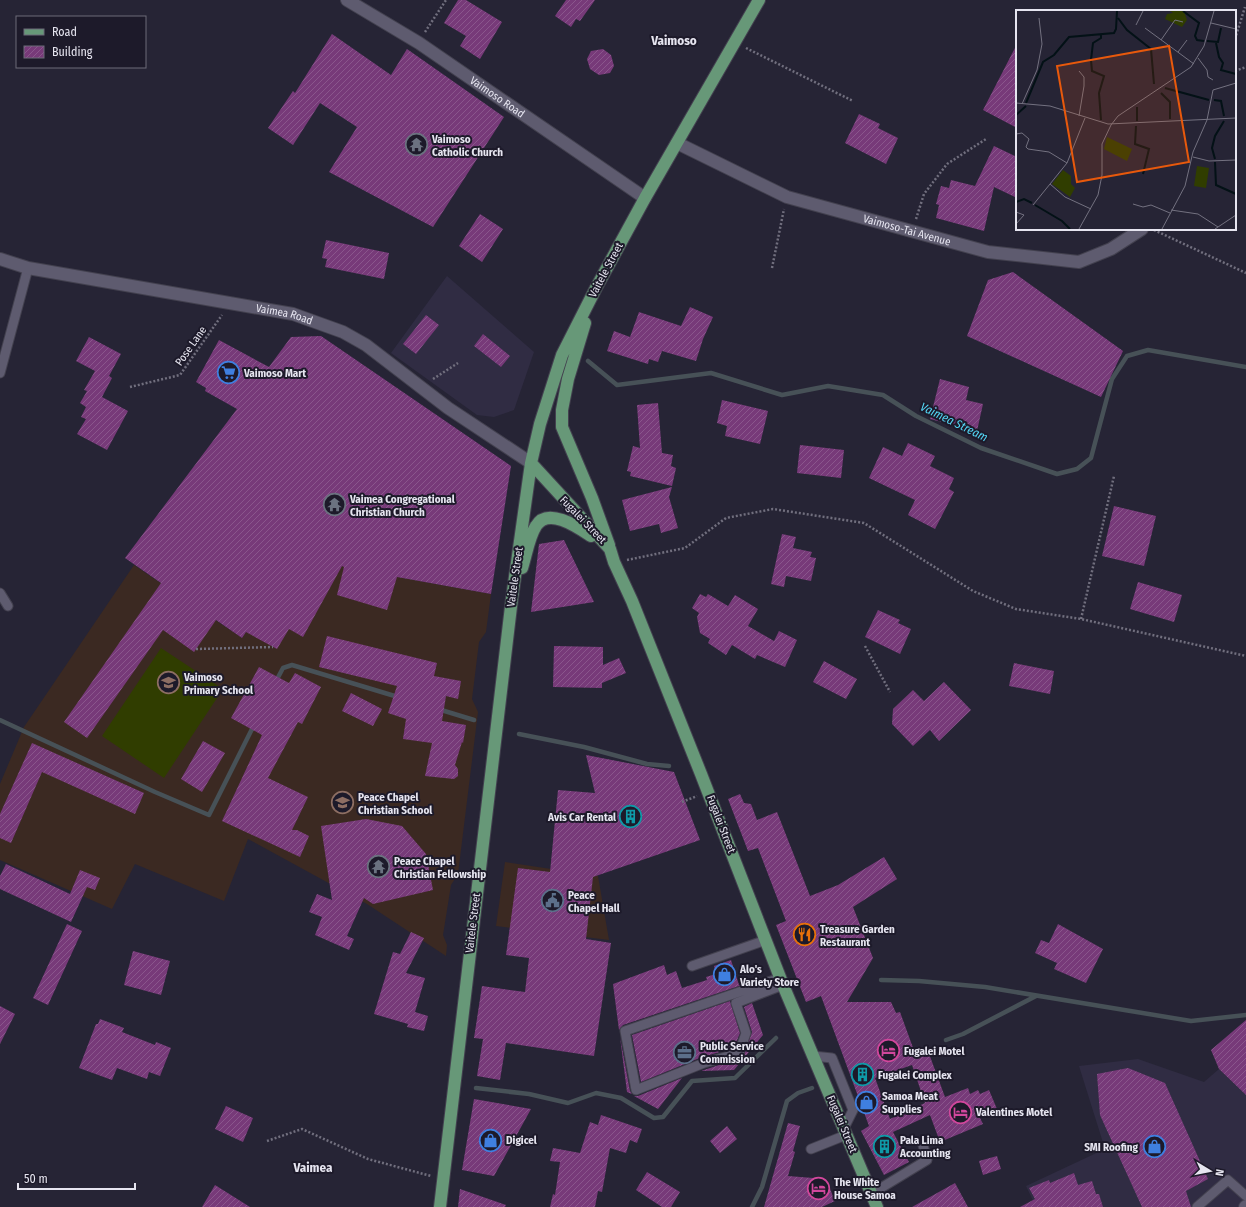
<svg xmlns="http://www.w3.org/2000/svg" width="1246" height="1207" font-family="'Fira Sans Condensed',sans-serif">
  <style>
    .built { fill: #302c43 }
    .education { fill: #3b2922 }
    .grass { fill: #303d00 }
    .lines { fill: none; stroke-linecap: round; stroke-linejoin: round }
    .stream { stroke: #475157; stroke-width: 4.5 }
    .building { fill: url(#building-hatch); fill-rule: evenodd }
    .lane-casing { stroke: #43414f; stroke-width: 11 }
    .street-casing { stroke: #43414f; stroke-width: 14 }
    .secondary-casing { stroke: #43414f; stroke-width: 14 }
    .primary-casing { stroke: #43414f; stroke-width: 14 }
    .path { stroke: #716f7e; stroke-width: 2.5; stroke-dasharray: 2 2; stroke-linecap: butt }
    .lane { stroke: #5e5b6f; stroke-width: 9 }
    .street { stroke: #5e5b6f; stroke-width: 12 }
    .secondary { stroke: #5e5b6f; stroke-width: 12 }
    .primary { stroke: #679878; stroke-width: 12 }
    .labels { text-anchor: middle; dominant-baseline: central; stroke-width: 4; stroke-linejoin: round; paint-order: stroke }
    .street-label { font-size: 11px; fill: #e6e5f0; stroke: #1d1a2a }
    .poi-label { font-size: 11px; font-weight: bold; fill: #e6e5f0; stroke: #1d1a2a; text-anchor: start }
    .water-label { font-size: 12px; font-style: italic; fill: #54d7f6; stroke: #1d1a2a }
    .quarter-label { font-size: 13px; font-weight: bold; fill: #e6e5f0; stroke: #1d1a2a }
    .inset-river { fill: none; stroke: #031116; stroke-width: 2 }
    .inset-road { fill: none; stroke: #737180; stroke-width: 1 }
    .view { fill: #e8590c; fill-opacity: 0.15; stroke: #e8590c; stroke-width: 2 }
    .inset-edge { fill: none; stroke: #e6e5f0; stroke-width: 2 }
  </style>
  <defs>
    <pattern id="building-hatch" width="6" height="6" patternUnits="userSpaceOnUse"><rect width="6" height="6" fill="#773a79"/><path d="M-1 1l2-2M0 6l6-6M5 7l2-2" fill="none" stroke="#8a568c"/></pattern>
  </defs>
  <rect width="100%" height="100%" fill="#262435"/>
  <path class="built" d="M 447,276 L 534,352 L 514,410 L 494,417 L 477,415 L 391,353 Z
    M 1138,1059 L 1204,1082 L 1219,1069 L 1246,1095 L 1246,1207 L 1036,1207 L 1026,1186 L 1105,1149 L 1079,1066 Z"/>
  <path class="education" d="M 301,545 L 392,576 L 491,594 L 486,632 L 479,642 L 472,699 L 478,712 L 458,874 L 451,885 L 443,935 L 447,945 L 446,956 L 367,904 L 248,839 L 224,901 L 135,864 L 112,909 L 0,860 L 0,784 L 24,727 L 134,565 L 242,638 Z
    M 505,862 L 598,876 L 609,940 L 496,926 Z"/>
  <path class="grass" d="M 161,648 L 223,689 L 164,778 L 102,736 Z"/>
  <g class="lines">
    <path class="stream" d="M 588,361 L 617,385 L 711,373 L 782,395 L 828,386 L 883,395 L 916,416 L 981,448 L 1057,474 L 1077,469 L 1091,458 L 1112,379 L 1127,356 L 1148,350 L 1246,367
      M 275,683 L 283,668 L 292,665 L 398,697
      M 438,709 L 474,720
      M 0,720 L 155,792 L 209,815 L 254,725
      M 519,734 L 584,747 L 647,764 L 669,766
      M 881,980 L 919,981 L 985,987 L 1191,1021 L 1246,1015
      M 946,1040 L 963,1034 L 1036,996
      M 476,1088 L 529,1094 L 568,1103 L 596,1093 L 621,1098 L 654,1118 L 663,1117 L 692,1081 L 735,1078 L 776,1038
      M 752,1207 L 762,1187 L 787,1101 L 798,1093 L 812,1088"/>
  </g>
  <path class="building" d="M 458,0 L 466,0 L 502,22 L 480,59 L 460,46 L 466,36 L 444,23 Z
    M 566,0 L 595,0 L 580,21 L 576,19 L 571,27 L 555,16 Z
    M 332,34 L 391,75 L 407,49 L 504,117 L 433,227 L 329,172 L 357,127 L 320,103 L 293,145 L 268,128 L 293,91 L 295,93 Z
    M 1017,44 L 1017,128 L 983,110 Z
    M 603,49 L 611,55 L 614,66 L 610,73 L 599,75 L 590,69 L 587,59 L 591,51 Z
    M 859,114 L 880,124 L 878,128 L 898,138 L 886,164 L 845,143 Z
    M 994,146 L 1017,157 L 1017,198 L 994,187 L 984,231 L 936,218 L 939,205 L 936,204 L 941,186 L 949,188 L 951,180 L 975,186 Z
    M 480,214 L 503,229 L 482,262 L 459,246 Z
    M 326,240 L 389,253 L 384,279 L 325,267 L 327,259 L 322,258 Z
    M 1013,272 L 1123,351 L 1101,397 L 967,336 L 988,280 Z
    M 690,307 L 713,317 L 703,339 L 696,361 L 662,351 L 658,362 L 649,359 L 648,364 L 607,351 L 614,331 L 630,337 L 639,312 L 681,326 Z
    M 426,315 L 439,325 L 416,354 L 403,344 Z
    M 483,334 L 510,356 L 501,367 L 474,346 Z
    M 321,336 L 511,466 L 491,594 L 397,577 L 387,610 L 337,595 L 344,567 L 342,566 L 303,637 L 289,629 L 277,649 L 246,632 L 242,638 L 216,620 L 194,652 L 163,630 L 87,738 L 64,722 L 161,583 L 125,558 L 237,409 L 205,391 L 206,388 L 196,382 L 219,340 L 269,367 L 291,337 Z
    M 89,337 L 121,354 L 109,376 L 112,378 L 102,397 L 128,411 L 107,450 L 77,434 L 86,419 L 81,417 L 86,407 L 80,403 L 87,391 L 84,390 L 95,371 L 76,361 Z
    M 940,379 L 969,387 L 966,400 L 983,404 L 977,431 L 930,419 Z
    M 722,400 L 768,411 L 760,444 L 725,436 L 727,426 L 717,423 Z
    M 658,403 L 662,453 L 673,455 L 671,466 L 676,468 L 672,486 L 630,476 L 631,472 L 627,471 L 633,446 L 640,448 L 637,405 Z
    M 908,443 L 935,456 L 930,466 L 954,478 L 949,489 L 954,492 L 935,529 L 908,515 L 915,500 L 869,478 L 883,447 L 902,456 Z
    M 800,445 L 844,450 L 841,478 L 797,473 Z
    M 672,487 L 669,497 L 678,528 L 661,533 L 659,524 L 630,531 L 622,500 Z
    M 1114,506 L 1156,516 L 1144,566 L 1102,556 Z
    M 782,534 L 796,537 L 793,548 L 812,552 L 810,557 L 816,558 L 811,581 L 786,576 L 784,587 L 771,584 Z
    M 564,540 L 594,602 L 531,612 L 539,544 Z
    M 1138,582 L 1182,595 L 1174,622 L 1130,609 Z
    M 700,594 L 706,597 L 708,594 L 728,606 L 735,595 L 758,609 L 748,626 L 774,641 L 779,631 L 797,640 L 785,667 L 757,655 L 755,659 L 732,645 L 726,655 L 708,643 L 710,639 L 700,633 L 697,617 L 699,613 L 692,608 Z
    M 878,610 L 900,620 L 898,623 L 911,629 L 900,654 L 865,637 Z
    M 327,636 L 437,663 L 434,676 L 461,681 L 458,699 L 446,696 L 442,721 L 466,725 L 463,743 L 462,742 L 455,765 L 458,769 L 458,776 L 454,779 L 425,776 L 432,743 L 403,739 L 406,719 L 388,713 L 397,686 L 319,667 Z
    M 554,646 L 603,647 L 603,665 L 619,658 L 626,673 L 602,683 L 602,688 L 553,687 Z
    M 824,661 L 857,679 L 846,699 L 813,682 Z
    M 1014,663 L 1054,671 L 1050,694 L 1009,686 Z
    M 259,667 L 289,683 L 295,673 L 321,687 L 302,724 L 298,722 L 268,778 L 308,797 L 292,830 L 297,830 L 309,836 L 300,857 L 222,821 L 262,735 L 231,718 Z
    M 944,682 L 971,710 L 939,741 L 930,730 L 913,746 L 892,724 L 893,709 L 913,690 L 924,701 Z
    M 351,693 L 382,709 L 373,726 L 342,711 Z
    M 203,741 L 225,753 L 202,792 L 181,779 Z
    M 32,743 L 144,793 L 135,814 L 42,772 L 11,843 L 0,838 L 0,814 Z
    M 586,755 L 674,772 L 700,840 L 593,877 L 586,939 L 611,943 L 594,1056 L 506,1043 L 500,1080 L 477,1076 L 483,1039 L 474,1038 L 482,986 L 525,992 L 529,958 L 506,955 L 518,868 L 550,872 L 558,790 L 595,793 Z
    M 740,794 L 744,803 L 751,804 L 757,820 L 777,812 L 810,896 L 838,885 L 884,857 L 897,879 L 853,907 L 873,958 L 847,1002 L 891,1002 L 896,1013 L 900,1012 L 916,1056 L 928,1051 L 945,1097 L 968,1088 L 970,1094 L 978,1090 L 980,1094 L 989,1090 L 997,1109 L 979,1116 L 983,1124 L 940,1142 L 930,1115 L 893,1132 L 909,1162 L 884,1175 L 861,1131 L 869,1126 L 821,996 L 806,1002 L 776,925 L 786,921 L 758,848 L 748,851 L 728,799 ZM 912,1065 L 925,1103 L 890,1119 L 875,1078 Z
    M 366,819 L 402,826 L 426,854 L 433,890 L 373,904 L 364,898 L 347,936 L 354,939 L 349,950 L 315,935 L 322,917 L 309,912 L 317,894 L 332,900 L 321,826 Z
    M 6,864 L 70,894 L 80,870 L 100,878 L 95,890 L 87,887 L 71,922 L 0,889 L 0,876 Z
    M 67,924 L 82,931 L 48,1005 L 33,998 Z
    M 1058,924 L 1103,949 L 1086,983 L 1054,969 L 1057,963 L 1035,953 L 1041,940 L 1049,943 Z
    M 411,932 L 424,938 L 406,973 L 425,978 L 415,1012 L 428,1016 L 424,1031 L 407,1027 L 408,1024 L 374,1014 L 393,952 L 400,954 Z
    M 133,951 L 170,961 L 161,995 L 124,985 Z
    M 731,960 L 739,985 L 745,984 L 623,1025 L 619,1030 L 613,984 L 664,965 L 667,975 L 676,971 L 682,988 L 707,980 L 706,977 L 716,974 L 714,966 Z
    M 730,1001 L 740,1033 L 734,1048 L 702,1057 L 641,1082 L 632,1035 Z
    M 752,1003 L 763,1035 L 734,1070 L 701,1071 L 743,1057 L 752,1032 L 744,1007 Z
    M 0,1006 L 15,1014 L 0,1044 Z
    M 100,1019 L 124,1028 L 122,1032 L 155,1045 L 156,1042 L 171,1048 L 160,1076 L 149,1072 L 147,1079 L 117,1068 L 112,1080 L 79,1068 L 96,1024 L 98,1024 Z
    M 1246,1020 L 1246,1095 L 1219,1069 L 1211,1050 Z
    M 620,1037 L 630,1091 L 632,1094 L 627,1092 Z
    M 1128,1068 L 1165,1083 L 1208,1179 L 1186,1191 L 1191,1207 L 1142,1207 L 1100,1115 L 1097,1074 Z
    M 682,1078 L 658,1109 L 634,1096 L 638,1096 Z
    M 474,1099 L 531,1109 L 494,1176 L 462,1170 Z
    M 226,1106 L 253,1118 L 243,1142 L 215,1129 Z
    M 601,1115 L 642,1129 L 637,1143 L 630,1140 L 626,1153 L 610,1148 L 602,1192 L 598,1191 L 595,1207 L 550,1207 L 553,1194 L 555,1195 L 560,1162 L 550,1161 L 553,1148 L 580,1153 L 590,1122 L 598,1125 Z
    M 788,1123 L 800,1126 L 793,1151 L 795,1152 L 788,1176 L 826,1179 L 835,1201 L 822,1207 L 764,1207 Z
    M 727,1126 L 737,1139 L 720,1153 L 710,1141 Z
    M 997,1156 L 1001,1169 L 983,1175 L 979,1161 Z
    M 647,1172 L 680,1192 L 671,1207 L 662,1207 L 636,1190 Z
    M 1074,1173 L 1078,1185 L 1092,1181 L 1096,1194 L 1099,1194 L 1103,1207 L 1020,1207 L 1035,1199 L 1029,1188 L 1049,1180 L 1050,1183 Z
    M 955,1183 L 968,1207 L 912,1207 Z
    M 215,1185 L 250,1207 L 202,1207 Z
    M 460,1189 L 506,1205 L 505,1207 L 458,1207 Z"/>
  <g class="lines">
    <defs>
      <path id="lane" d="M 0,373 L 28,268
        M 0,593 L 8,606
        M 692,966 L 766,940
        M 780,978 L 625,1031 L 636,1090 L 704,1063 L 739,1053 L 746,1033 L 736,1003 L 783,985
        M 813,1056 L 832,1058 L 853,1110 L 844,1128
        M 811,1149 L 846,1135
        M 871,1194 L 927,1160 L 923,1145
        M 1197,1207 L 1228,1180 L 1246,1196"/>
      <g id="street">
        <path id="s1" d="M 347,0 L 419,43 L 645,198"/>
        <path id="s2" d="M 677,143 L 787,197 L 988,252 L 1079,262 L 1111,249 L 1142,229"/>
        <path d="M 1245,1207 L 1246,1206"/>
      </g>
      <g id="secondary">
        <path id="s3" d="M 0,259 L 28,268 L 293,314 L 343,332 L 366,345 L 448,408 L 531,463"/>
      </g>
      <path id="primary" d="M 585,323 L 568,379 L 562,410 L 562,427 L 592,498 L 609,545
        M 531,463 L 610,549 L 614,562 L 632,601 L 701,774 L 783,985 L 877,1207
        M 522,568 C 526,556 529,536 536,526 C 548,506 579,528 591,536
        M 440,1207 L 512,598 L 531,463 L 540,424 L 562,355 L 596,288 L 645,198 L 759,0"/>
    </defs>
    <use href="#lane" class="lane-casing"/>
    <use href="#street" class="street-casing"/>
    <use href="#secondary" class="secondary-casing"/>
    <use href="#primary" class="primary-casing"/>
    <path class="path" d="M 425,32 L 446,0
      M 1235,39 L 1245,7
      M 746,48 L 853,101
      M 1235,71 L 1246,67
      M 916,219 L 924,194 L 947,164 L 986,139
      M 1154,230 L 1246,273
      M 772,268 L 784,209
      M 433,379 L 458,363
      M 130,387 L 180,375 L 222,315
      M 627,560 L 685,548 L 726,518 L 773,509 L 864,523 L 973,591 L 1016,609 L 1081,619 L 1246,656
      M 1081,619 L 1114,476
      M 865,646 L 890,692
      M 196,649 L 273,647
      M 682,802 L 697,796
      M 267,1141 L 302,1129 L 368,1159 L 431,1176"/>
    <use href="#lane" class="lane"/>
    <use href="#street" class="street"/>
    <use href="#secondary" class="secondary"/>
    <use href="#primary" class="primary"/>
  </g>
  <defs>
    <symbol id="temple-ring" viewBox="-11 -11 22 22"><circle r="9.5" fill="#1d1a2a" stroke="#6b7280" stroke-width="1.5"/><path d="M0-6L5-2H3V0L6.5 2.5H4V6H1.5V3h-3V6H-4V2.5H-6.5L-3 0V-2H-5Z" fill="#6b7280"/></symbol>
    <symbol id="supermarket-ring" viewBox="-11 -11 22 22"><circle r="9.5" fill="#1d1a2a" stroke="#3f7fe0" stroke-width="1.5"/><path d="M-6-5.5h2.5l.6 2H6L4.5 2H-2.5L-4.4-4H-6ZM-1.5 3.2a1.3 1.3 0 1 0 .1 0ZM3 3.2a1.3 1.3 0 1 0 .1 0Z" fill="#3f7fe0"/></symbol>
    <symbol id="school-ring" viewBox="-11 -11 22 22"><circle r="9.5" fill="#1d1a2a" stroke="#8d6e63" stroke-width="1.5"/><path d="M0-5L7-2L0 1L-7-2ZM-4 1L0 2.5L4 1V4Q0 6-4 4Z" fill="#8d6e63"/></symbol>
    <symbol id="building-ring" viewBox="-11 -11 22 22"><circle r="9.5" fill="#1d1a2a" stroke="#0f9aa8" stroke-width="1.5"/><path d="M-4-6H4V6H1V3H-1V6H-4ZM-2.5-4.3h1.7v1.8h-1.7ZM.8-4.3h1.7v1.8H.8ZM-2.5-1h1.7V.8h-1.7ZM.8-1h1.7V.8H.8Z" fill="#0f9aa8"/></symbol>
    <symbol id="civic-ring" viewBox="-11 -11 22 22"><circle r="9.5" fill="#1d1a2a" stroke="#5c6f8a" stroke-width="1.5"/><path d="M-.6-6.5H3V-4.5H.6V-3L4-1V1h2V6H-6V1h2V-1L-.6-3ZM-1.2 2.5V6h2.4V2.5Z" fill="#5c6f8a"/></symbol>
    <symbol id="restaurant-ring" viewBox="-11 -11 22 22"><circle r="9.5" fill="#1d1a2a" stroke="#e8710a" stroke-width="1.5"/><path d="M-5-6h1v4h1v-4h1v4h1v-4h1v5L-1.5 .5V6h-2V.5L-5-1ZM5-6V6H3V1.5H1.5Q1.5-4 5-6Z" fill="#e8710a"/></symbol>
    <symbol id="shop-ring" viewBox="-11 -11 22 22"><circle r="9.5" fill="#1d1a2a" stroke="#3f7fe0" stroke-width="1.5"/><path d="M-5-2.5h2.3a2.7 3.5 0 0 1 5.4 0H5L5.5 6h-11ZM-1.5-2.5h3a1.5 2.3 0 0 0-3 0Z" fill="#3f7fe0"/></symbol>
    <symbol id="hotel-ring" viewBox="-11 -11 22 22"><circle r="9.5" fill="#1d1a2a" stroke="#d1479c" stroke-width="1.5"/><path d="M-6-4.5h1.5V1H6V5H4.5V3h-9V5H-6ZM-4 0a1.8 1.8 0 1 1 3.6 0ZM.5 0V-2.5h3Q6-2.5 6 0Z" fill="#d1479c"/></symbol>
    <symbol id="office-ring" viewBox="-11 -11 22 22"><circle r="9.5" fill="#1d1a2a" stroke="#5c6f8a" stroke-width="1.5"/><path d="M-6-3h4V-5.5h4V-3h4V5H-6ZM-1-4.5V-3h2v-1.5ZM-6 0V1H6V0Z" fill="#5c6f8a"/></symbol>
  </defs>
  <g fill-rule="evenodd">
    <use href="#temple-ring" x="404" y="132" width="25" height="25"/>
    <use href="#supermarket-ring" x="216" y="360" width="25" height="25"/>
    <use href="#temple-ring" x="322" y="492" width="25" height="25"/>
    <use href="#school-ring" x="156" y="670" width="25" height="25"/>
    <use href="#school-ring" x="330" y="790" width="25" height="25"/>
    <use href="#building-ring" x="618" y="804" width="25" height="25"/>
    <use href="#temple-ring" x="366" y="854" width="25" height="25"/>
    <use href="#civic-ring" x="540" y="888" width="25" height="25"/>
    <use href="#restaurant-ring" x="792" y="922" width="25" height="25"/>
    <use href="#shop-ring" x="712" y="962" width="25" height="25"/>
    <use href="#hotel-ring" x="876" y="1038" width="25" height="25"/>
    <use href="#office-ring" x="672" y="1040" width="25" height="25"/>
    <use href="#building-ring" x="850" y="1062" width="25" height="25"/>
    <use href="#shop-ring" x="854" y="1090" width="25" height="25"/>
    <use href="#hotel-ring" x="948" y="1100" width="25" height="25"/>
    <use href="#shop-ring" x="478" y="1128" width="25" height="25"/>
    <use href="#building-ring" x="872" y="1134" width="25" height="25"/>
    <use href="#shop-ring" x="1142" y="1134" width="25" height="25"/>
    <use href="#hotel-ring" x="806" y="1176" width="25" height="25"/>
  </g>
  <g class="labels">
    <g class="street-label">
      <text stroke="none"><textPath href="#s1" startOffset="179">Vaimoso Road</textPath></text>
      <text stroke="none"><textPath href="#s2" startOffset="247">Vaimoso-Tai Avenue</textPath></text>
      <text transform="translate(606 270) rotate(-62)">Vaitele Street</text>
      <text stroke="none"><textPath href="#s3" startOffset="290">Vaimea Road</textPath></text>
      <text transform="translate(191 346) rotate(-55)">Pose Lane</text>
      <text transform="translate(583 520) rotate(46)">Fugalei Street</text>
      <text transform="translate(515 577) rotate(-82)">Vaitele Street</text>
      <text transform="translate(721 824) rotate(69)">Fugalei Street</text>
      <text transform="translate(473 923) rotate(-83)">Vaitele Street</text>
      <text transform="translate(842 1124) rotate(67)">Fugalei Street</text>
    </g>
    <g class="poi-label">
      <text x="432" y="139">Vaimoso<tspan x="432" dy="13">Catholic Church</tspan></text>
      <text x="244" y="373">Vaimoso Mart</text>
      <text x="350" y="499">Vaimea Congregational<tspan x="350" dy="13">Christian Church</tspan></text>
      <text x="184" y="677">Vaimoso<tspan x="184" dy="13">Primary School</tspan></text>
      <text x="358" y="797">Peace Chapel<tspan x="358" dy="13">Christian School</tspan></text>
      <text x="616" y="817" text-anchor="end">Avis Car Rental</text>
      <text x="394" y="861">Peace Chapel<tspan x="394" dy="13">Christian Fellowship</tspan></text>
      <text x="568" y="895">Peace<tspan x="568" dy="13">Chapel Hall</tspan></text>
      <text x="820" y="929">Treasure Garden<tspan x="820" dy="13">Restaurant</tspan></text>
      <text x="740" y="969">Alo's<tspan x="740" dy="13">Variety Store</tspan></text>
      <text x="700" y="1046">Public Service<tspan x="700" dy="13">Commission</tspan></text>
      <text x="904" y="1051">Fugalei Motel</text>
      <text x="878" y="1075">Fugalei Complex</text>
      <text x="882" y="1096">Samoa Meat<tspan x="882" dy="13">Supplies</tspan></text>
      <text x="976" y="1112">Valentines Motel</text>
      <text x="506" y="1140">Digicel</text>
      <text x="900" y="1140">Pala Lima<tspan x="900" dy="13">Accounting</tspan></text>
      <text x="1138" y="1147" text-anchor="end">SMI Roofing</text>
      <text x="834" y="1182">The White<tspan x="834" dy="13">House Samoa</tspan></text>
    </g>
    <g class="water-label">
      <text transform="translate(954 422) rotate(26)">Vaimea Stream</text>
    </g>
    <g class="quarter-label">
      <text x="674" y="40">Vaimoso</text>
      <text x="313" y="1167">Vaimea</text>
    </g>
  </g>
  <g transform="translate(1016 10)">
    <rect width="220" height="220" fill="#262435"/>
    <path d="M 181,156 L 193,158 L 190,178 L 178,176 ZM 47,160 L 55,166 L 55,174 L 59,178 L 54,187 L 36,174 Z" fill="#303d00"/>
    <path d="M 154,1 L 168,1 L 171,10 L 166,17 L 149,9 L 151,4 L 157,3 Z" fill="#303d00"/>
    <path d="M 91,127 L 116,139 L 111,151 L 88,139 Z" fill="#303d00"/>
    <path class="inset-river" d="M 167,1 L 183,13 L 179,26 L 181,30 L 188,31M 102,8 L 111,20 L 135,39 L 138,74M 85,24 L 85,28 L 77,33 L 75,50 L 76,61 L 88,66 L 83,83 L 85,110M 191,31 L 202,32 L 205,18M 200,33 L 203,47 L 207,53 L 205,60 L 220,64M 149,78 L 193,90M 145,83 L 154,92 L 154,109M 198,90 L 205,91 L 208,106M 10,93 L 27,52 L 38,45 L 53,27 L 98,23 L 100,19 L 101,1M 0,105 L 10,96M 121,111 L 121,97M 120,116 L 119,134 L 133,139 L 127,164M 199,149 L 196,138 L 199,126 L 208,111M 199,152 L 200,175 L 220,184M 0,192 L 8,189 L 16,193M 19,195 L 46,211 L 54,219"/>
    <path class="inset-road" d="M 195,13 L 220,19M 120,15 L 127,1M 129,18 L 178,54M 145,30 L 159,10 L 167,12M 162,42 L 171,30M 182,48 L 191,60 L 192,67 L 197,70M 63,61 L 68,67 L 68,76 L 63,106M 0,93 L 34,96 L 92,114 L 220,108M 6,94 L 21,60 L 26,34 L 23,8M 191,110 L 197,80 L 220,73M 95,115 L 102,106 L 175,57 L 188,36 L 198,1M 0,124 L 6,123 L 13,129 L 10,137 L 12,139 L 33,142 L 51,153M 177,147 L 193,151 L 220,150M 34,174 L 49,187 L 75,199M 117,194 L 127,197 L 135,195 L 154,203M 17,195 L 51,153 L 69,108M 155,200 L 182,204 L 202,217M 0,202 L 8,205 L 0,214M 63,219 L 82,185 L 86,165 L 86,134 L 95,115M 146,219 L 169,176 L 177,142 L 191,110M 199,219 L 220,205"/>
    <path class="view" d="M 153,36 L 173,152 L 61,172 L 41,56 Z"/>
    <rect width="220" height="220" class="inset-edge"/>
  </g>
  <rect x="16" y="16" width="130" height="52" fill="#1d1a2a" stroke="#6d6b79"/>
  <rect x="24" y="29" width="20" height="6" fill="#679878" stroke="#6d6b79"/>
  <text x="52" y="36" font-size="12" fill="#e6e5f0">Road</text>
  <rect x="24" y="46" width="20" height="12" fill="url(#building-hatch)" stroke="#6d6b79"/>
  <text x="52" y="56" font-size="12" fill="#e6e5f0">Building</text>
  <g transform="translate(1210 1171) rotate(100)" stroke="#1d1a2a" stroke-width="3" paint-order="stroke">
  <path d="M0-3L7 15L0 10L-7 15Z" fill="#e6e5f0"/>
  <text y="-6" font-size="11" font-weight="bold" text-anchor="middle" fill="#e6e5f0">N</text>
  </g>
  <path d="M18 1183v6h117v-6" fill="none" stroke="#e6e5f0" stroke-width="2"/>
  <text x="24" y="1183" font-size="12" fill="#e6e5f0" stroke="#1d1a2a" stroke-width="3" paint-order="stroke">50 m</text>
</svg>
